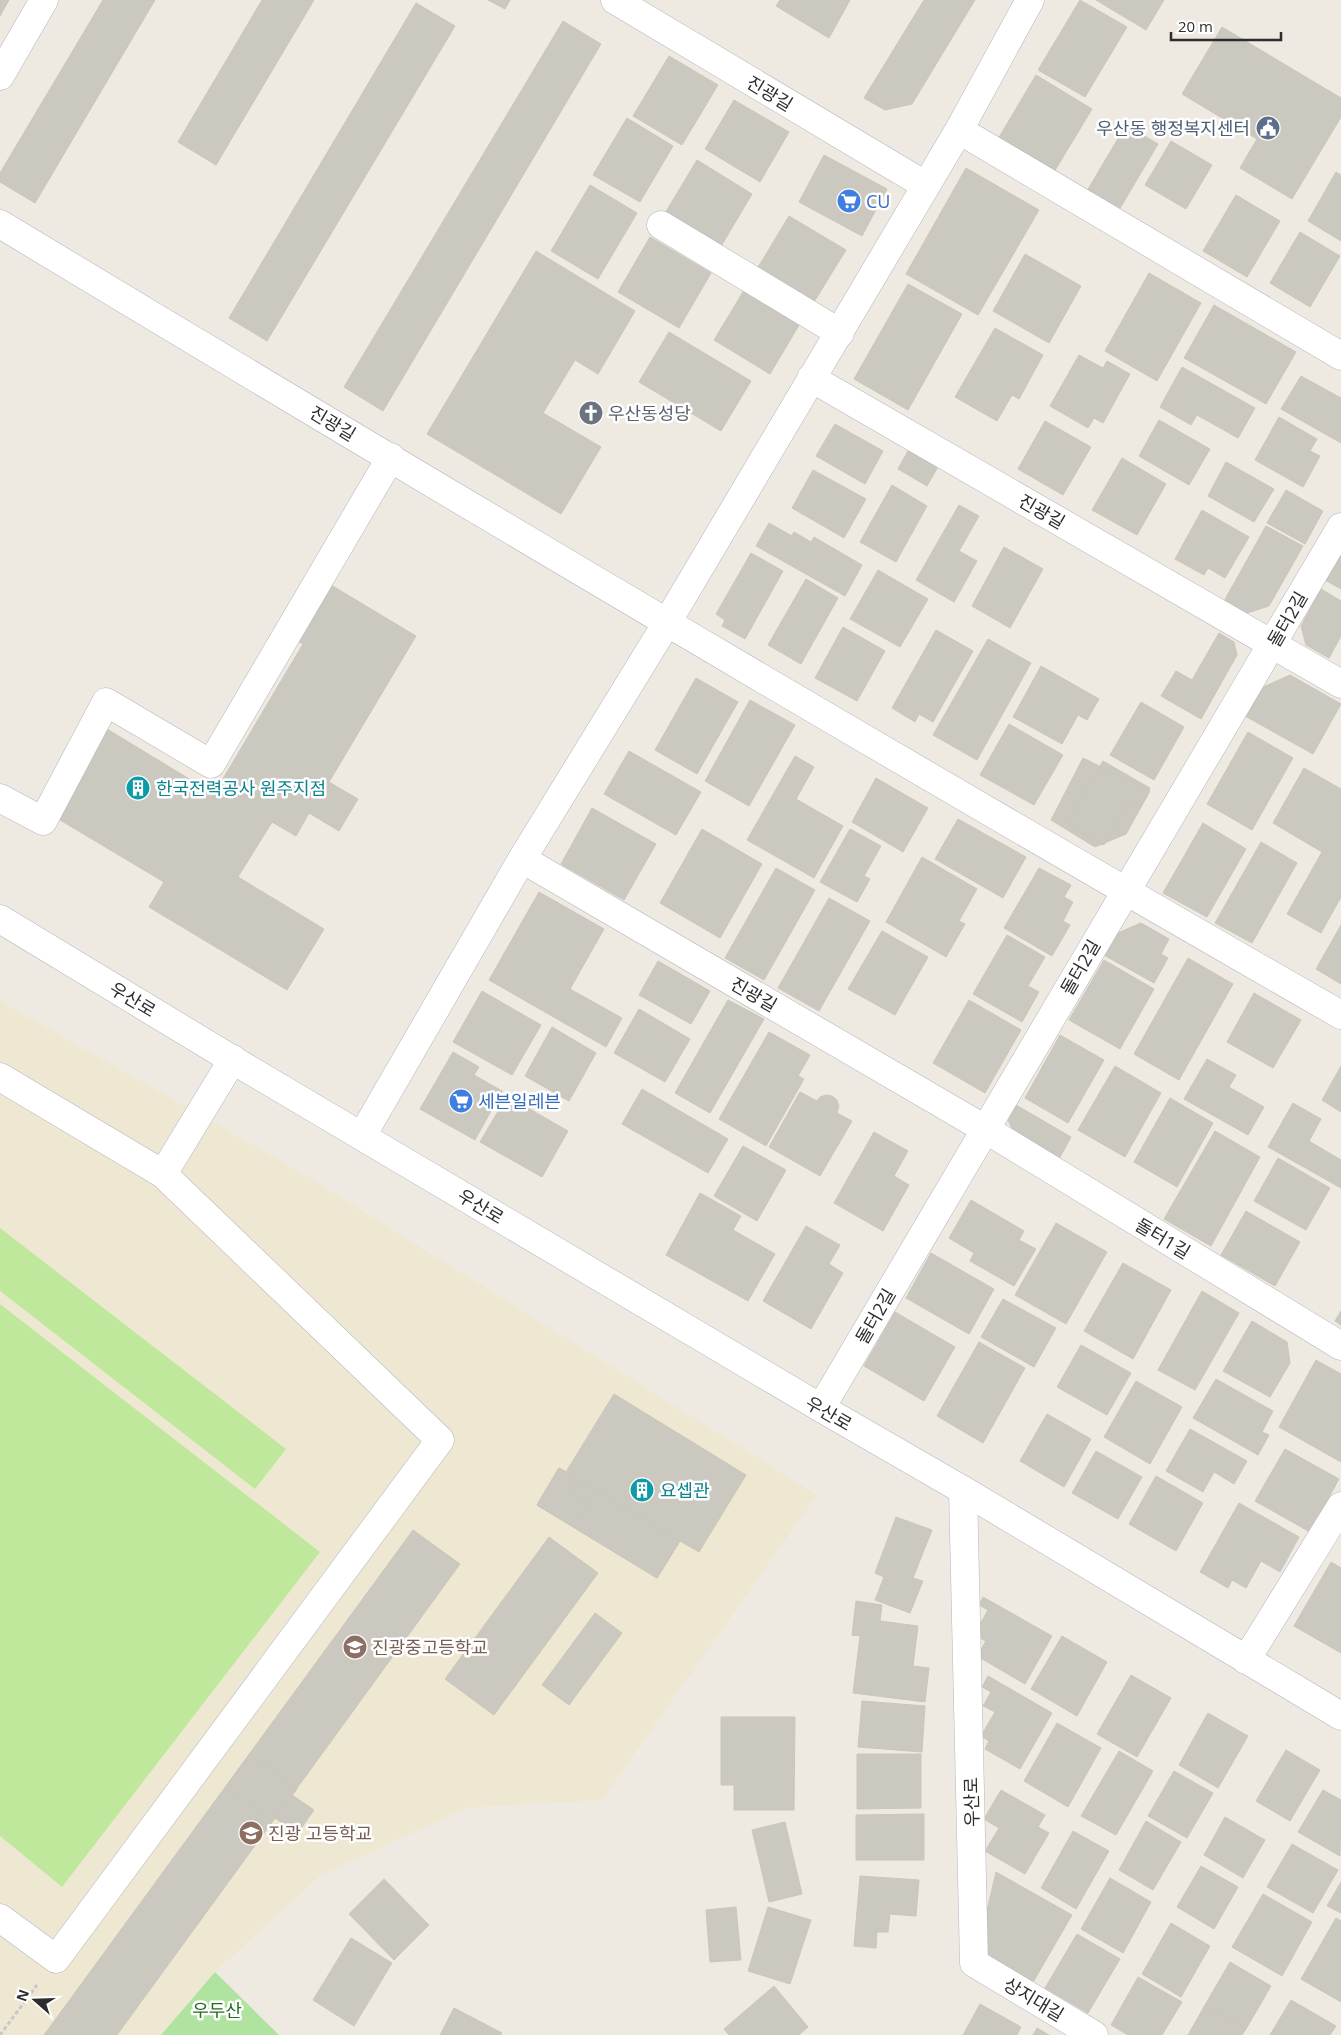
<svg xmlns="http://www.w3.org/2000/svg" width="1341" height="2035" font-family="'Open Sans','Noto Sans KR',sans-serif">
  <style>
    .education { fill: #eee8d2 }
    .green { fill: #b0e2a0 }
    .pitch { fill: #c0e89d }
    .building { fill: #cac8bf; stroke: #cac6ba }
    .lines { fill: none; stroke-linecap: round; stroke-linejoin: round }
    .minor-casing { stroke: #b4b5c0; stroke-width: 29 }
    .path { stroke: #c8c8c8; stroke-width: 3; stroke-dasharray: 4 2.5; stroke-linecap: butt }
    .minor { stroke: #fff; stroke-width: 28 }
    .labels { text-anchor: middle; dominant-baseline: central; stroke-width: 5; stroke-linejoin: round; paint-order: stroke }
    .street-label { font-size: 18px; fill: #2d2d2d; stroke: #fff }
    .service-label { font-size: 18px; fill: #4e5e75; stroke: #fff; text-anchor: end }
    .shop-label { font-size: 18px; fill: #366cbe; stroke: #fff; text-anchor: start }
    .worship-label { font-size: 18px; fill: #5b616d; stroke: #fff; text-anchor: start }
    .culture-label { font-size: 18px; fill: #0d838f; stroke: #fff; text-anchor: start }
    .education-label { font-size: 18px; fill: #785e54; stroke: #fff; text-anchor: start }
    .park-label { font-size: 18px; fill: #266a1e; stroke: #fff }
  </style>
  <rect width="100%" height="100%" fill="#eeeae1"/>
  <path class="education" d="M 0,1001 L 302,1173 L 817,1495 L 602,1800 L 466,1808 L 320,1876 L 215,1972 L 161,2035 L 0,2035 Z"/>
  <path class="green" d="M 215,1972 L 279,2035 L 161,2035 Z"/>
  <path class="pitch" d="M 0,1228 L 286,1449 L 255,1489 L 0,1291 Z
    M 0,1304 L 320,1552 L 62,1887 L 0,1836 Z"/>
  <path class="building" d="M 0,0 L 9,0 L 0,16 Z
    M 103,0 L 155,0 L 35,203 L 0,182 L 0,173 Z
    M 262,0 L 314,0 L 216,165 L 178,142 Z
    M 488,0 L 510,0 L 505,9 Z
    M 780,0 L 850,0 L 829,38 L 776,6 Z
    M 924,0 L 975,0 L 912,104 L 885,110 L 864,98 Z
    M 1080,0 L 1127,27 L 1085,97 L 1038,70 Z
    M 1096,0 L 1164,0 L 1146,30 Z
    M 416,3 L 455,26 L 267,341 L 229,318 Z
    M 563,21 L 601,44 L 383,411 L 344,387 Z
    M 1222,27 L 1341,98 L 1341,117 L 1292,199 L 1240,168 L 1257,139 L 1182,94 Z
    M 669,56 L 718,85 L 682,145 L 633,116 Z
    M 1036,75 L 1092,109 L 1054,172 L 998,139 Z
    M 734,100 L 789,132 L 760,182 L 705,149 Z
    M 627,118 L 673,146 L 640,202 L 593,175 Z
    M 1126,125 L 1158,144 L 1119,210 L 1087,191 Z
    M 1171,141 L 1212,165 L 1186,209 L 1145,185 Z
    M 824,155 L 887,189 L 862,236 L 799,202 Z
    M 697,160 L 752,194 L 717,253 L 661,220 Z
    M 966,168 L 1039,210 L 978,315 L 906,274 Z
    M 1336,172 L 1341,175 L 1341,241 L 1308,221 Z
    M 590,185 L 637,213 L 598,279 L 551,251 Z
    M 1236,195 L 1280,221 L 1247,277 L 1203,251 Z
    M 789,216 L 846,250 L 814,302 L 757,269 Z
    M 1300,232 L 1340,256 L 1310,307 L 1270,283 Z
    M 650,237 L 711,273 L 679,328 L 618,292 Z
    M 536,251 L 635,311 L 598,374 L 575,360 L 543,413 L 601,447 L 561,514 L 427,434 Z
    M 1025,254 L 1081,286 L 1049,343 L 993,311 Z
    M 1149,273 L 1201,303 L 1157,381 L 1105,351 Z
    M 908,284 L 962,314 L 908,410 L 854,379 Z
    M 746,287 L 802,320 L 770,374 L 714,340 Z
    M 1214,305 L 1296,352 L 1266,404 L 1184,358 Z
    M 995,328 L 1043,355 L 1019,399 L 1012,395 L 997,421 L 955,397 Z
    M 669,332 L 751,381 L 721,431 L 639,382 Z
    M 1079,355 L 1103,368 L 1107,361 L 1130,374 L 1103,423 L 1094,418 L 1088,428 L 1050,406 Z
    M 1182,367 L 1255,408 L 1238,438 L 1197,415 L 1191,425 L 1160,407 Z
    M 1301,376 L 1341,398 L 1341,443 L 1281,409 Z
    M 1279,417 L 1317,439 L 1310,451 L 1320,456 L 1303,487 L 1255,460 Z
    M 1159,420 L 1210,449 L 1189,485 L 1139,456 Z
    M 1045,421 L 1091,447 L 1063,495 L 1018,469 Z
    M 835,424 L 883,451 L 865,484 L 816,456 Z
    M 909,449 L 939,465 L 927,486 L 898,469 Z
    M 1122,458 L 1166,484 L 1137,535 L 1092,510 Z
    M 1226,462 L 1274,489 L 1254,522 L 1208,496 Z
    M 813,470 L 866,499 L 844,538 L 792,508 Z
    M 892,485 L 927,506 L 896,562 L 860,542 Z
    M 1286,490 L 1323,511 L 1305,544 L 1267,523 Z
    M 959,505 L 979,516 L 959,551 L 977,561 L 954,602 L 916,580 Z
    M 1202,510 L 1249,537 L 1225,578 L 1208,568 L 1204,575 L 1175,559 Z
    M 769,523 L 792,536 L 794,532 L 811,542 L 814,537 L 862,565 L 845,596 L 756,546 Z
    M 1266,526 L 1303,546 L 1269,606 L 1244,614 L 1223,603 Z
    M 1004,547 L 1043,569 L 1010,628 L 972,606 Z
    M 751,553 L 783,571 L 745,639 L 722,626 L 725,620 L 716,614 Z
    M 1341,553 L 1341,589 L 1325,580 Z
    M 878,570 L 928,599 L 900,647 L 850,619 Z
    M 806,579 L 838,598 L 801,664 L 768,645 Z
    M 326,582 L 416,636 L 329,782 L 358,799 L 339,831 L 309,813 L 296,836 L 272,822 L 238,877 L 324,929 L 287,990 L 149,907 L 164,882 L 55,817 L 107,729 L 214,794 L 303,644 L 292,638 Z
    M 1321,589 L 1341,601 L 1341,636 L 1329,658 L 1306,645 L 1301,626 Z
    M 843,627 L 885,651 L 857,701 L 815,678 Z
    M 936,630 L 973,651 L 933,722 L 919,714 L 915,722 L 892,708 Z
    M 1219,633 L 1234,642 L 1237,655 L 1201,719 L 1161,696 L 1176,671 L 1192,680 Z
    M 988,639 L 1031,663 L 977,760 L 933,735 Z
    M 1041,666 L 1099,699 L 1087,720 L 1078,715 L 1062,744 L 1013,717 Z
    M 1290,675 L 1341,704 L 1313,754 L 1245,716 L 1261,688 Z
    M 696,678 L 738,702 L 697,774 L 655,750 Z
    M 750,700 L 795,725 L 749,806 L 705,781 Z
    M 1141,702 L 1184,727 L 1154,780 L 1110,755 Z
    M 1009,724 L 1063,755 L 1034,805 L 980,775 Z
    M 1248,732 L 1293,758 L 1252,830 L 1207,804 Z
    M 629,751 L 701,792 L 676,835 L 604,794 Z
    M 795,756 L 814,767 L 796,799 L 843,826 L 814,878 L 747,840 Z
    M 1083,758 L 1150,791 L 1126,834 L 1095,847 L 1051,820 Z
    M 1103,761 L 1150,788 L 1140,806 L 1130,800 L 1104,845 L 1067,824 Z
    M 1304,768 L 1341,789 L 1341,897 L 1321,933 L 1287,914 L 1322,852 L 1273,823 Z
    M 876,778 L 928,808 L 903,852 L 852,822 Z
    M 592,808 L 656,844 L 624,900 L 561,864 Z
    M 958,819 L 1026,857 L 1003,898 L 935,859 Z
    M 1203,823 L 1246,849 L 1207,917 L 1163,893 Z
    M 702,829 L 762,864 L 720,938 L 660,903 Z
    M 850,829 L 881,846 L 864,876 L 870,879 L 857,902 L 820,882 Z
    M 1261,842 L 1297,863 L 1252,943 L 1215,923 Z
    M 922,857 L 977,889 L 959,921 L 965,924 L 946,957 L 886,922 Z
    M 776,868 L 815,890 L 764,980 L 725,958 Z
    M 1039,868 L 1071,885 L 1064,897 L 1073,902 L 1063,921 L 1070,925 L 1052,956 L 1004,928 Z
    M 539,892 L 604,929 L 570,989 L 622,1018 L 606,1047 L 489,980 Z
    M 829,898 L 870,921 L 819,1011 L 778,988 Z
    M 1141,923 L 1169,939 L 1161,954 L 1168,958 L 1154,983 L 1102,954 L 1113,935 Z
    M 1341,925 L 1341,984 L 1316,969 Z
    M 882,931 L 928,957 L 895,1015 L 848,989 Z
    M 1007,935 L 1045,957 L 1028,986 L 1039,992 L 1022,1022 L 973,994 Z
    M 1188,958 L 1233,984 L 1179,1080 L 1134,1054 Z
    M 1104,960 L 1154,989 L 1120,1049 L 1069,1020 Z
    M 658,961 L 710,991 L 691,1024 L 639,995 Z
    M 482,991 L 541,1025 L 512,1075 L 453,1042 Z
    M 1254,993 L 1301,1020 L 1273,1068 L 1227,1042 Z
    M 728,1000 L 764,1019 L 710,1113 L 675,1093 Z
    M 969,1000 L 1021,1030 L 985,1093 L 933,1063 Z
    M 639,1009 L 690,1039 L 665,1082 L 614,1053 Z
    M 552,1027 L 596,1053 L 569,1101 L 525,1076 Z
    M 769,1032 L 810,1055 L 798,1076 L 804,1079 L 766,1146 L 719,1119 Z
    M 1060,1035 L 1104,1060 L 1068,1123 L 1025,1098 Z
    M 453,1052 L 479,1067 L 474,1075 L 502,1091 L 475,1140 L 420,1109 Z
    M 1207,1059 L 1236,1075 L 1229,1087 L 1264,1107 L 1248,1135 L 1184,1099 Z
    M 1115,1066 L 1161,1093 L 1125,1157 L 1078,1130 Z
    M 1341,1066 L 1341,1112 L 1322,1100 Z
    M 642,1089 L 728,1139 L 708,1173 L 622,1124 Z
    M 800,1092 L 817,1101 L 820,1097 L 826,1095 L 832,1096 L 837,1100 L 839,1106 L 837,1113 L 852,1121 L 820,1176 L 769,1147 Z
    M 507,1096 L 568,1131 L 542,1177 L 480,1142 Z
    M 1170,1098 L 1213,1123 L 1177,1187 L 1134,1162 Z
    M 1293,1103 L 1321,1119 L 1309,1141 L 1341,1160 L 1341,1188 L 1268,1147 Z
    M 1016,1105 L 1071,1137 L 1058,1161 L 1016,1137 L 1008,1120 Z
    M 1215,1131 L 1260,1157 L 1211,1246 L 1164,1219 Z
    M 874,1132 L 908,1151 L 894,1176 L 909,1185 L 883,1231 L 834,1203 Z
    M 743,1146 L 786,1170 L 757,1221 L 714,1196 Z
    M 1278,1158 L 1330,1188 L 1306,1230 L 1254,1201 Z
    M 700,1193 L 741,1216 L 733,1230 L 775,1254 L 748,1301 L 666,1255 Z
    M 971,1200 L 1024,1231 L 1019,1240 L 1036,1249 L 1014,1286 L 970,1261 L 974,1253 L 949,1238 Z
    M 1246,1211 L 1300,1242 L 1275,1286 L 1221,1255 Z
    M 1056,1223 L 1107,1252 L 1066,1324 L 1015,1295 Z
    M 806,1226 L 840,1245 L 829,1264 L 843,1273 L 811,1329 L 763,1301 Z
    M 931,1253 L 994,1289 L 969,1334 L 906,1298 Z
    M 1123,1263 L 1171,1290 L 1133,1359 L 1084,1331 Z
    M 1202,1291 L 1239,1313 L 1195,1390 L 1158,1370 Z
    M 1003,1299 L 1056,1328 L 1034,1367 L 981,1337 Z
    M 1341,1311 L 1341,1325 L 1335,1321 Z
    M 895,1312 L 955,1347 L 924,1401 L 864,1366 Z
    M 1252,1321 L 1287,1342 L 1290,1363 L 1270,1397 L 1223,1371 Z
    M 979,1342 L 1025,1368 L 983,1443 L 937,1416 Z
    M 1081,1345 L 1131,1373 L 1107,1415 L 1057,1387 Z
    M 1316,1360 L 1341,1374 L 1341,1462 L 1279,1427 Z
    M 1216,1379 L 1273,1411 L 1262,1432 L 1269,1435 L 1258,1455 L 1193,1418 Z
    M 1136,1381 L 1182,1407 L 1150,1464 L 1104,1437 Z
    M 614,1394 L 746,1475 L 699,1552 L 680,1541 L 657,1578 L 537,1505 L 559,1468 L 566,1472 Z
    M 1047,1414 L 1091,1439 L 1064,1487 L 1020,1461 Z
    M 1190,1429 L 1247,1461 L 1234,1484 L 1214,1472 L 1203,1492 L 1166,1471 Z
    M 1285,1449 L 1339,1479 L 1310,1532 L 1255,1501 Z
    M 1096,1451 L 1142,1477 L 1118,1519 L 1072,1493 Z
    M 559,1468 L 680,1541 L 657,1578 L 537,1505 Z
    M 559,1468 L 575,1477 L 568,1489 L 589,1502 L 574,1527 L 537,1505 Z
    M 1156,1476 L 1203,1503 L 1176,1551 L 1129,1524 Z
    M 1239,1503 L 1299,1537 L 1280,1572 L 1261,1561 L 1246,1588 L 1232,1580 L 1228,1588 L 1200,1572 Z
    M 896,1517 L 932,1530 L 913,1578 L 923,1581 L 910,1613 L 875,1600 L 884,1577 L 875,1573 Z
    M 413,1530 L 460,1564 L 292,1795 L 314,1810 L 297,1834 L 275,1818 L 117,2035 L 44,2035 Z
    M 549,1537 L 598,1573 L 494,1715 L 445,1679 Z
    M 1331,1562 L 1341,1568 L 1341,1653 L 1294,1626 Z
    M 983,1597 L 1052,1636 L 1025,1684 L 977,1656 L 986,1641 L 974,1635 L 988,1610 L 979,1605 Z
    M 856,1601 L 882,1605 L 880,1621 L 918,1626 L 913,1666 L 929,1668 L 925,1702 L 853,1693 L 860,1636 L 852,1635 Z
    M 595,1613 L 622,1633 L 569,1705 L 542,1685 Z
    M 1062,1636 L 1107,1662 L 1077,1716 L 1031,1689 Z
    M 1131,1675 L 1171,1698 L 1137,1757 L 1097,1734 Z
    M 988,1676 L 1052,1713 L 1020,1769 L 985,1749 L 989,1741 L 981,1736 L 995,1712 L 983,1706 L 991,1692 L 982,1687 Z
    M 862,1701 L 925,1706 L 922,1752 L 858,1747 Z
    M 1208,1713 L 1248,1736 L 1218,1788 L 1179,1765 Z
    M 721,1717 L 795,1717 L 794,1810 L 734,1810 L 734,1785 L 721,1785 Z
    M 1057,1723 L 1101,1748 L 1068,1807 L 1024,1781 Z
    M 1286,1750 L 1320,1770 L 1290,1821 L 1256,1801 Z
    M 1119,1751 L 1153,1771 L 1116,1835 L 1081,1816 Z
    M 250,1754 L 297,1789 L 272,1821 L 226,1786 Z
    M 857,1754 L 921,1754 L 921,1808 L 857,1809 Z
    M 1174,1771 L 1213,1793 L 1187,1838 L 1148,1816 Z
    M 1001,1790 L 1045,1815 L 1038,1827 L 1049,1833 L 1025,1874 L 985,1851 L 999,1828 L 984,1819 Z
    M 1323,1790 L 1341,1800 L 1340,1856 L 1298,1832 Z
    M 924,1814 L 924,1860 L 856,1860 L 856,1815 Z
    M 1225,1817 L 1265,1840 L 1243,1878 L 1204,1855 Z
    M 1146,1821 L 1181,1842 L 1153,1890 L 1119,1870 Z
    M 785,1822 L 802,1894 L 769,1902 L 752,1830 Z
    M 1073,1831 L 1109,1851 L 1076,1909 L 1041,1888 Z
    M 1292,1844 L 1338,1870 L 1313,1913 L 1267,1887 Z
    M 1201,1866 L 1238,1887 L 1214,1929 L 1177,1907 Z
    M 996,1872 L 1072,1915 L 1032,1984 L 977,1953 Z
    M 860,1876 L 919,1880 L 916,1916 L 890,1914 L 888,1932 L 877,1932 L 876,1948 L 854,1946 Z
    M 1110,1878 L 1151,1902 L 1123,1953 L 1081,1929 Z
    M 384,1879 L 429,1925 L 394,1960 L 349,1914 Z
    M 1341,1882 L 1341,1913 L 1327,1906 Z
    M 1263,1894 L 1312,1922 L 1282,1976 L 1232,1947 Z
    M 736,1907 L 741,1960 L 710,1962 L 706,1910 Z
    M 768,1907 L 811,1920 L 790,1984 L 748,1971 Z
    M 1336,1918 L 1341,1921 L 1341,2002 L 1301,1979 Z
    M 1171,1923 L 1210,1946 L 1181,1997 L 1142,1974 Z
    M 1077,1934 L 1120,1959 L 1088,2013 L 1045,1988 Z
    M 351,1938 L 392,1963 L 354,2026 L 313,2000 Z
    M 1230,1962 L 1271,1986 L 1246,2029 L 1205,2005 Z
    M 1138,1977 L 1182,2002 L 1162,2035 L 1128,2035 L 1111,2025 Z
    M 774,1986 L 808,2027 L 799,2035 L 729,2035 L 724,2029 Z
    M 1291,2000 L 1336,2026 L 1330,2035 L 1270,2035 Z
    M 980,2004 L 1021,2027 L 1017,2035 L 963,2035 Z
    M 1205,2005 L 1246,2029 L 1242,2035 L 1188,2035 Z
    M 454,2008 L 502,2033 L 500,2035 L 440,2035 Z
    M 1037,2028 L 1049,2035 L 1033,2035 Z"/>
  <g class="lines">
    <defs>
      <path id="minor" d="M 615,0 L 925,185
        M 0,76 L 44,0
        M 959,130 L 1341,356
        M 0,224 C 444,492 891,757 1341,1015
        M 661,225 L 840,333
        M 811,378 L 1341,684
        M 0,798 L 43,821 L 106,702 L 211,764 L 391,457
        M 522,859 L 985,1129 L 1341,1346
        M 0,919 L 243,1066 L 821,1408 L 963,1490 L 1341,1716
        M 0,1077 L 163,1174
        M 362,1136 L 522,859 L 668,621 L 959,130 L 1030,0
        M 821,1408 L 1341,527
        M 963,1490 L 974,1963 L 1094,2035
        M 1246,1660 L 1341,1506
        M 0,1918 L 56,1959 L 440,1440 L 163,1174 L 233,1059"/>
    </defs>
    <use href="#minor" class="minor-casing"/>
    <path class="path" d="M 0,2035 L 37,1985"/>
    <use href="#minor" class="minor"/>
  </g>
  <defs>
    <symbol id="civic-disc" viewBox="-11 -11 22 22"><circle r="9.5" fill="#5c6f8a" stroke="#fff"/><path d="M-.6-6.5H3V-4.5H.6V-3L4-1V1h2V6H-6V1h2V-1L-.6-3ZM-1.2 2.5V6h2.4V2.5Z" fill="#fff"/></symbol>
    <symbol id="supermarket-disc" viewBox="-11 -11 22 22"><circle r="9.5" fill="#3f7fe0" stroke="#fff"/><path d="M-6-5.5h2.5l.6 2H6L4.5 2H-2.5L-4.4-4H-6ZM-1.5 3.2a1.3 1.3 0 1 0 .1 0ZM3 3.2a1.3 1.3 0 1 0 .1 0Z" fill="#fff"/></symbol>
    <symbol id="church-disc" viewBox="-11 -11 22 22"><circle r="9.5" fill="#6b7280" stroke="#fff"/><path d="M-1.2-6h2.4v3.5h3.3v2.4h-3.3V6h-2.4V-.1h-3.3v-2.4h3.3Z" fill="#fff"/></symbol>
    <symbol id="building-disc" viewBox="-11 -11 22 22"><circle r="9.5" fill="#0f9aa8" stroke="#fff"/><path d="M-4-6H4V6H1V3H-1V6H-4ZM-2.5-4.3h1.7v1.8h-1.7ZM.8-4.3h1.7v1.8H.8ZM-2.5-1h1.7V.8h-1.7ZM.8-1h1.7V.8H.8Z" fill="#fff"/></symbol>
    <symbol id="school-disc" viewBox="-11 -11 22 22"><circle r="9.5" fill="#8d6e63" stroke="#fff"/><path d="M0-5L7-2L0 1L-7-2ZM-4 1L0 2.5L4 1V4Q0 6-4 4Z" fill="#fff"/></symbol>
  </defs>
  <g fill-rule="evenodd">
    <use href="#civic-disc" x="1254" y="114" width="28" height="28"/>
    <use href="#supermarket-disc" x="835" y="187" width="28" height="28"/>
    <use href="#church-disc" x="577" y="399" width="28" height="28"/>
    <use href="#building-disc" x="124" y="774" width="28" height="28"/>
    <use href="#supermarket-disc" x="447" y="1087" width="28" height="28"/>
    <use href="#building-disc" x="628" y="1476" width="28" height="28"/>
    <use href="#school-disc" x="341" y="1633" width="28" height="28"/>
    <use href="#school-disc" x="237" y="1819" width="28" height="28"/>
  </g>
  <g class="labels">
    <g class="street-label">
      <text transform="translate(770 93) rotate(31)">진광길</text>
      <text transform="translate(333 423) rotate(31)">진광길</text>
      <text transform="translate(1042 511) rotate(30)">진광길</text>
      <text transform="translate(1287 619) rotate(-60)">돌터2길</text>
      <text transform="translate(1080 967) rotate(-60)">돌터2길</text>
      <text transform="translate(754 994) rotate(30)">진광길</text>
      <text transform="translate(133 999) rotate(31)">우산로</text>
      <text transform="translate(481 1206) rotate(31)">우산로</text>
      <text transform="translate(1163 1238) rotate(31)">돌터1길</text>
      <text transform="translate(875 1316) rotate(-60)">돌터2길</text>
      <text transform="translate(829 1413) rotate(30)">우산로</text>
      <text transform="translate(971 1802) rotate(-91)">우산로</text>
      <text transform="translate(1034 1999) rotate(31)">상지대길</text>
    </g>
    <g class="service-label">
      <text x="1250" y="128">우산동 행정복지센터</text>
    </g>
    <g class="shop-label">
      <text x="866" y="201">CU</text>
      <text x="478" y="1101">세븐일레븐</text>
    </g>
    <g class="worship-label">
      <text x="608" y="413">우산동성당</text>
    </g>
    <g class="culture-label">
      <text x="156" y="788">한국전력공사 원주지점</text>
      <text x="660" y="1490">요셉관</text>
    </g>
    <g class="education-label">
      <text x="372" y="1647">진광중고등학교</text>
      <text x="268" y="1833">진광 고등학교</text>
    </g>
    <g class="park-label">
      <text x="217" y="2010">우두산</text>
    </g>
  </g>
  <g transform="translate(35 2000) rotate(290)" stroke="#ffffff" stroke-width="4" paint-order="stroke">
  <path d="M0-4L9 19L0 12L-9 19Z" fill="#2d2d2d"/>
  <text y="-8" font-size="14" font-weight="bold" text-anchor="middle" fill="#2d2d2d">N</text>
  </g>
  <path d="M1171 32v8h110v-8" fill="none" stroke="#2d2d2d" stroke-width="2.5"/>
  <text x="1178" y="32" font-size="15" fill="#2d2d2d" stroke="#ffffff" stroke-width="4" paint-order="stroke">20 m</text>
</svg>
